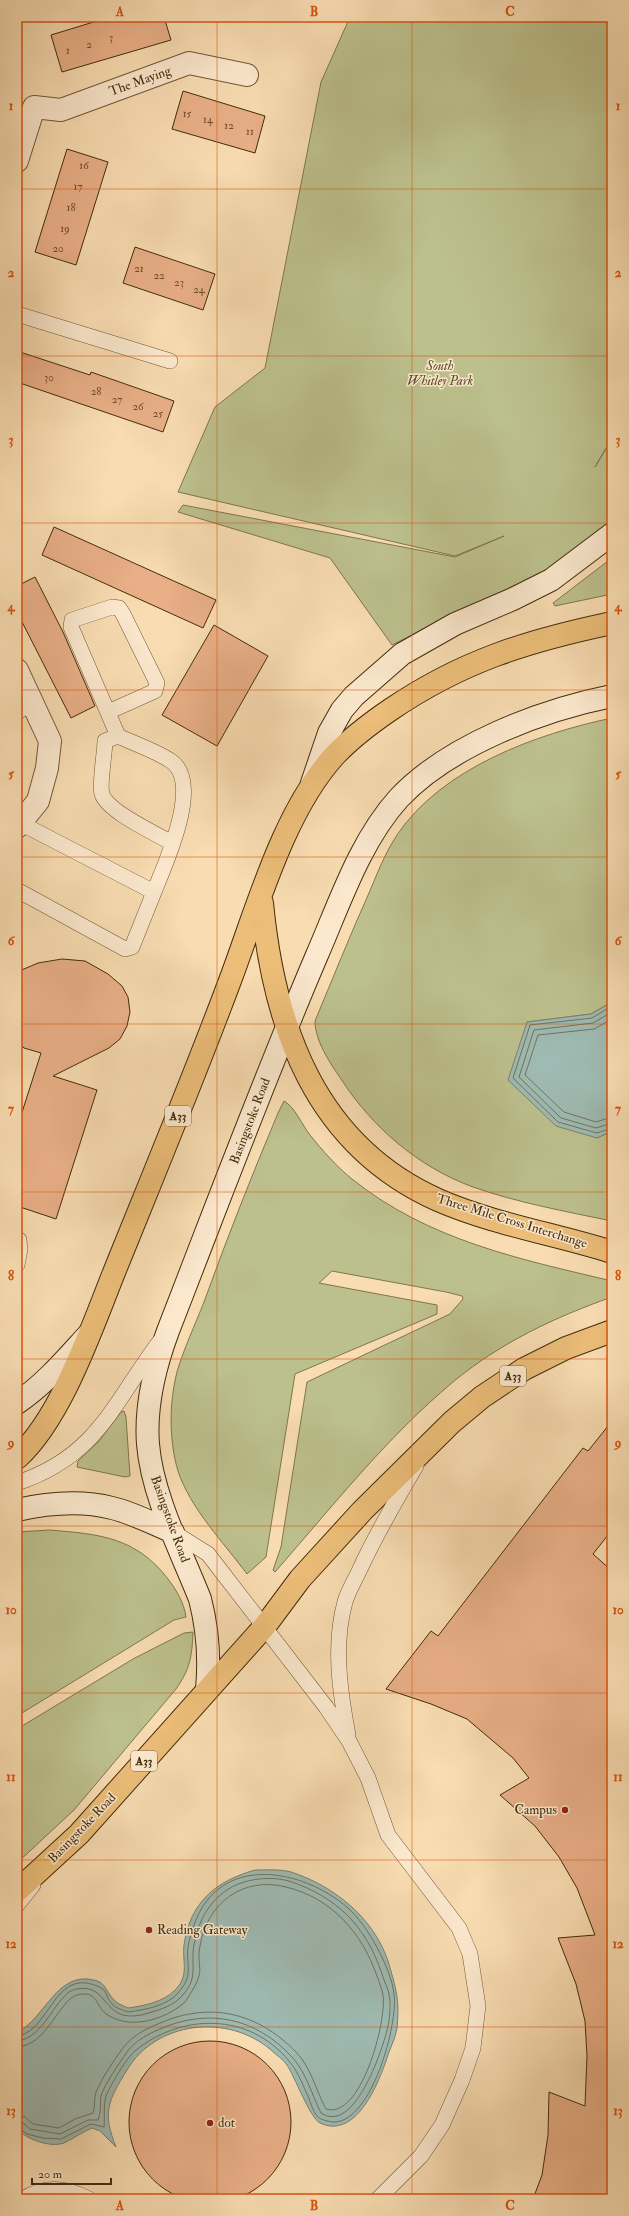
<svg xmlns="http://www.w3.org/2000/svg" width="629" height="2216" font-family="'IM FELL Double Pica',serif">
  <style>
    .green { fill: #bcc08d; stroke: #7f764c }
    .water { fill: #9ebab2; stroke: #798170 }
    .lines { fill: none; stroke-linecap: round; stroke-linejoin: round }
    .shore { stroke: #70735f; stroke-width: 1 }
    .building { fill: #e9af87; stroke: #422c0c }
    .lane-casing { stroke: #705836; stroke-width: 16 }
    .street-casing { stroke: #705836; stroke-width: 24 }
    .secondary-casing { stroke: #422c0c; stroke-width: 24 }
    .highway-casing { stroke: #422c0c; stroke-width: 24 }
    .lane { stroke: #fbe8cd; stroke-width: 15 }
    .street { stroke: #fbe8cd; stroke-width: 22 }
    .secondary { stroke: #fbe8cd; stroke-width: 22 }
    .highway { stroke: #ecbe79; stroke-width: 22 }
    .grid { fill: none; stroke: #d7540c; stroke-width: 1; stroke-opacity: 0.55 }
    .poi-dot { fill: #8f2418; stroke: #fbe8cd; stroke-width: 1.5 }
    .labels { text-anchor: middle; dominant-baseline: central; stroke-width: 3; stroke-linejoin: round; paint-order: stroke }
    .number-label { font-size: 11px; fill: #6c4d2b }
    .shield { fill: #fbe8cd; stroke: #7a6446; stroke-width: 1 }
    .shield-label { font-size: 12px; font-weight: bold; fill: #422c0c }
    .street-label { font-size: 13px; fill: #422c0c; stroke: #fbe8cd }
    .park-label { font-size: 13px; font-style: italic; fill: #5a4a26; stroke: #fbe8cd }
    .poi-label { font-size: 13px; fill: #422c0c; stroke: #fbe8cd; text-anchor: start }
    .neatline { fill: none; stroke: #d7540c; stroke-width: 1.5 }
    .grid-label { font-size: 13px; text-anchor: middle; font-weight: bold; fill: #d7540c }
  </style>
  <rect width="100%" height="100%" fill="#f9dcb2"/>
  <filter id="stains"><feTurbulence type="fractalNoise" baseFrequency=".005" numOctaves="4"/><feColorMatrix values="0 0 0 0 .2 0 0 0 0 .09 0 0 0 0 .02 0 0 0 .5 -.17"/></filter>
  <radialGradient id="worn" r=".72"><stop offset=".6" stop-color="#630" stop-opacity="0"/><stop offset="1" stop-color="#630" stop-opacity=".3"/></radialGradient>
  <path class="green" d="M 350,17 L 612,17 L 612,438 L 595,467 L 612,439 L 612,524 L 550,574 L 458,612 L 392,645 L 330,558 L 178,512 L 183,505 L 455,557 L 504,536 L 455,556 L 178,492 L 215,407 L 265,368 L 321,82 Z
    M 612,558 L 612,594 L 555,606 L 553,603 Z
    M 612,718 L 612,1002 L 591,1014 L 527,1022 L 597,1138 L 612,1131 L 612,1221 C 568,1212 515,1202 473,1187 C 418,1167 372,1127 341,1079 C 330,1063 315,1041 315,1021 C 333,978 350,935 369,893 C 377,874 385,853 397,835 C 442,768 536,734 612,718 Z
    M 284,1101 C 295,1107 302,1125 310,1135 C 322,1150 337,1167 352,1179 C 428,1240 519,1259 612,1281 L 612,1297 C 555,1317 500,1343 453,1382 C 387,1437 332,1507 275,1572 L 273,1570 L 281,1547 L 307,1382 L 450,1314 L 463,1299 L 462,1296 L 446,1292 L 332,1271 L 319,1283 L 437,1305 L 437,1314 L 295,1374 L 266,1557 L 247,1574 C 224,1543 190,1508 178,1471 C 169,1441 169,1403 177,1372 C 184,1348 195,1325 204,1302 C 227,1238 252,1175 278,1113 Z
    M 124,1411 L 126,1417 L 130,1476 L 125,1477 L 77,1467 L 78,1461 L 99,1441 L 121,1412 Z
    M 49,1530 C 99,1534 136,1537 168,1579 C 177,1591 184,1603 186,1617 L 174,1620 L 17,1716 L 17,1532 Z
    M 193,1632 C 192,1657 190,1669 176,1689 L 74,1810 L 17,1863 L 17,1729 L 133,1659 L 184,1633 Z"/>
  <path class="water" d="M 612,1002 L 612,1131 L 597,1138 L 556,1126 L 508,1080 L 527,1022 L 591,1014 Z
    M 255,1870 C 266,1870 280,1869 291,1872 C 334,1886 373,1917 388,1961 C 396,1988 400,2000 397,2028 C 396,2036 392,2044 389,2052 C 381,2077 358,2141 320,2123 C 310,2118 295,2077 287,2065 C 283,2059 276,2055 271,2050 C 228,2013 156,2021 127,2070 C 108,2101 102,2112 116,2147 L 100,2131 L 92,2128 C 82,2132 73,2139 64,2143 C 50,2148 26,2139 17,2129 L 17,2033 C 46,2017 57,1971 94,1980 C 106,1982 107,1994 115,2001 C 118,2004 124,2006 128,2008 C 143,2006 163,2002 174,1991 C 190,1976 182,1963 184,1945 C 190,1902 216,1881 255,1870 Z"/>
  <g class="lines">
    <path class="shore" d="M 612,1006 L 592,1018 L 530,1025 L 513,1078 L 558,1122 L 597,1133 L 612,1128
      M 612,1012 L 593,1023 L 534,1030 L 519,1077 L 561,1118 L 596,1128 L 612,1123
      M 612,1019 L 594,1029 L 538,1035 L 525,1075 L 564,1112 L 596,1122 L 612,1117
      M 17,2036 C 42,2033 51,1994 72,1985 C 82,1980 96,1984 104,1990 C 107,1994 108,2000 112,2004 C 115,2008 123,2010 128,2012 C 144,2010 167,2006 178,1993 C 194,1975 186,1967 188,1947 C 189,1940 192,1931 194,1925 C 219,1853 302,1868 348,1908 C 368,1926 391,1968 394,1994 C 398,2025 372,2120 335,2122 C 330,2122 321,2120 318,2117 C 312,2111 310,2099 306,2092 C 302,2082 296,2069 289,2061 C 249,2012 181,2013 135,2051 C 127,2057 110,2086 106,2096 C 103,2106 105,2118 104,2127 L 91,2124 L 61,2139 L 43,2138 L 27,2134 L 17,2127
      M 17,2041 C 45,2039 56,1993 76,1989 C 113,1982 99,2030 152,2012 C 162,2009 173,2005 180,1998 C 200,1978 190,1966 194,1945 C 199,1916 215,1891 244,1882 C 257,1878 275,1877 289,1881 C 337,1897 366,1926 382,1974 C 384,1981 388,1988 389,1994 C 391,2004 390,2020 387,2030 C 382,2051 354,2135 321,2113 C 312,2095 306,2072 292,2057 C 255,2017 208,2008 160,2029 C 148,2034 135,2041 127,2052 C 120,2062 104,2085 101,2096 C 100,2104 101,2113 98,2120 L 88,2120 L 60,2134 L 30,2129 L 23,2123 L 17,2122
      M 17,2047 C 47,2046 59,2000 77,1995 C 97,1990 95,2004 105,2013 C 128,2031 164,2020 184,2003 C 187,2000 189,1995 192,1991 C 206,1968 196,1968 200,1946 C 207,1903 243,1876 286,1887 C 332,1898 362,1933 377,1976 C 379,1982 382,1989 383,1995 C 387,2021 361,2120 326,2109 C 316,2091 311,2067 296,2052 C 257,2012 209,2001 158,2024 C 145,2029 131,2037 123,2048 C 114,2060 102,2078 96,2092 C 94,2099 95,2107 93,2113 L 75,2119 L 59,2128 L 33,2124 L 25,2117 L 17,2116"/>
  </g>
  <path class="building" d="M 110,17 L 164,17 L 171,40 L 62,72 L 51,35 Z
    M 183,91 L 265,116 L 255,153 L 172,129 Z
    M 67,149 L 108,162 L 76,265 L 35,252 Z
    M 135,247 L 215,274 L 203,310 L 123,283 Z
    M 17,351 L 90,375 L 91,372 L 174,401 L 163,432 L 17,382 Z
    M 54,527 L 216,600 L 203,628 L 42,555 Z
    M 35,577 L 63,632 L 95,706 L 71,718 L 17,612 L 17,586 Z
    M 214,625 L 268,656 L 217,746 L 162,715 Z
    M 62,959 L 85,961 L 108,974 L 122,986 L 128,997 L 130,1012 L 127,1026 L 120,1039 L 109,1048 L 53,1076 L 97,1090 L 56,1219 L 17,1206 L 17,1128 L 41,1053 L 24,1048 L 17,1041 L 17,972 L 38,963 Z
    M 612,1421 L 612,1530 L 593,1554 L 612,1571 L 612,2199 L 533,2199 L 542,2175 L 548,2135 L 549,2092 L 585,2106 L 587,2056 L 585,2021 L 576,1984 L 558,1938 L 595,1935 L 577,1888 L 559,1857 L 535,1826 L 500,1795 L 529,1778 L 513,1758 L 467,1719 L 431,1704 L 386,1689 L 431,1631 L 438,1636 L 583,1448 L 588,1451 Z
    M129 2122a81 81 0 1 1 162 0a81 81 0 1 1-162 0Z"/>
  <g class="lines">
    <defs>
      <path id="lane" d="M 17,314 L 170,361
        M 17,712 L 33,703
        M 108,712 L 155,691 L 157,683 L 123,614 L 119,608 L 112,607 L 72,620 L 71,627 L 118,736
        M 20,823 L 154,892 C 165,864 203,783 171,761 C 156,751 135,744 118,736 L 105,741 C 105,752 99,785 102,794 C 108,812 155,833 172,843
        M 17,890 L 125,949 L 132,947 L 154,892
        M 17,1239 L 19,1240 L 20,1249 L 17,1265
        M 17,1483 C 98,1456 113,1403 160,1341
        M 173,1532 L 208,1554 L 326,1707 L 349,1741 L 368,1778 L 388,1835 L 459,1928 L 470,1954 L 478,2006 L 473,2048 L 462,2080 L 442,2125 L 421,2156 L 378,2199
        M 348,1735 C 340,1692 333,1645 345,1602 C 348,1591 355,1580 360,1569 C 376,1534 396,1500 416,1466
        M 17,1905 L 33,1885
        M 23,2199 C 45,2185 66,2187 89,2199"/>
      <path id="street" d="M 17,161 L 34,107 L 61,110 L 189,63 L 247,75
        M 17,670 L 50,741 L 47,768 L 38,801 L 17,827"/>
      <path id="secondary" d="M 312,783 L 329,733 L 342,710 L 354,696 L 402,654 L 455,624 L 513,599 L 551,580 L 612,534
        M 17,1403 C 45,1384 66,1359 88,1335
        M 17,1510 C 48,1503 81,1500 112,1508 C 133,1513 154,1524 173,1532
        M 207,1689 C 210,1657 208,1630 200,1599 C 181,1551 152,1495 148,1444 C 145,1405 155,1366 168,1331 C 217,1205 264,1079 317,955 C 340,902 360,841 399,798 C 449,745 542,710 612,696"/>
      <path id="highway" d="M 262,903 C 274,1027 315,1145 438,1200 C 493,1224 555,1234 612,1252
        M 17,1458 C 62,1417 92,1327 115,1270 C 153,1176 192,1082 228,986 C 256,913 282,813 335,755 C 351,738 371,723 390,710 C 462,661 527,641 612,623
        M 17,1891 L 79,1834 L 265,1626 L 300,1579 L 362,1511 L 452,1422 L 482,1397 L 524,1369 L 566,1348 L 612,1331"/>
    </defs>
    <use href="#lane" class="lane-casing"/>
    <use href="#street" class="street-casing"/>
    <use href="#secondary" class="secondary-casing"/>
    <use href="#highway" class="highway-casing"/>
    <use href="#lane" class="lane"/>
    <use href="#street" class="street"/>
    <use href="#secondary" class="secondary"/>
    <use href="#highway" class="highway"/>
  </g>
  <path class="grid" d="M 217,17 L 217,2199M 412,17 L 412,2199M 17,189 L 612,189M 17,356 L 612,356M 17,523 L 612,523M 17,690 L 612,690M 17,857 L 612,857M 17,1024 L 612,1024M 17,1192 L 612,1192M 17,1359 L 612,1359M 17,1526 L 612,1526M 17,1693 L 612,1693M 17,1860 L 612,1860M 17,2027 L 612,2027"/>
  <g class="poi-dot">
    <circle cx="565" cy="1810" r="4"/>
    <circle cx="149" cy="1930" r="4"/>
    <circle cx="210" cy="2123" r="4"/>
  </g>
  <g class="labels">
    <g class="number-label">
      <text x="111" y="37">3</text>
      <text x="89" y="44">2</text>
      <text x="68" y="50">1</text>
      <text x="187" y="113">15</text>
      <text x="208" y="119">14</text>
      <text x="229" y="125">12</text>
      <text x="250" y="131">11</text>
      <text x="84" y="165">16</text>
      <text x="78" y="186">17</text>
      <text x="71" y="207">18</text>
      <text x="65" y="228">19</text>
      <text x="58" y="248">20</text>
      <text x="139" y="268">21</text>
      <text x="159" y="275">22</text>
      <text x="179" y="282">23</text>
      <text x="199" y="289">24</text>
      <text x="49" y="377">30</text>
      <text x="96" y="391">28</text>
      <text x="117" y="399">27</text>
      <text x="138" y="406">26</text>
      <text x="158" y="413">25</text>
    </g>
    <g class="shield">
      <rect x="165" y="1106" width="26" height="20" rx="3"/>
      <rect x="500" y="1366" width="26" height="20" rx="3"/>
      <rect x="131" y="1751" width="26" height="20" rx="3"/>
    </g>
    <g class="shield-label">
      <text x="178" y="1116">A33</text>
      <text x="513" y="1376">A33</text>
      <text x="144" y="1761">A33</text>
    </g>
    <g class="street-label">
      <text transform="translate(140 81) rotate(-20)">The Maying</text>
      <text transform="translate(250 1121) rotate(-69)">Basingstoke Road</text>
      <text transform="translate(512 1221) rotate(17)">Three Mile Cross Interchange</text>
      <text transform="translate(170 1519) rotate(70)">Basingstoke Road</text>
      <text transform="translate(82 1828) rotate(-46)">Basingstoke Road</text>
    </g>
    <g class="park-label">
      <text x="440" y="366">South<tspan x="440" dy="15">Whitley Park</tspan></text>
    </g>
    <g class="poi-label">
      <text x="557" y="1810" text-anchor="end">Campus</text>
      <text x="157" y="1930">Reading Gateway</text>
      <text x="218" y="2123">dot</text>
    </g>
  </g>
  <rect width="629" height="2216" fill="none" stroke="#f9dcb2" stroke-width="44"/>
  <path d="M32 2178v6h79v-6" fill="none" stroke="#422c0c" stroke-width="2"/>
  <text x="38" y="2178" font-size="12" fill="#422c0c" stroke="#fbe8cd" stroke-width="3" paint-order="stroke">20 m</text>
  <rect x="22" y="22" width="585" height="2172" class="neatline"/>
  <g class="grid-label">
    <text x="120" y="16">A</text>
    <text x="314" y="16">B</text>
    <text x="510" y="16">C</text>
    <text x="11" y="110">1</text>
    <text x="618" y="110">1</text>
    <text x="11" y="277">2</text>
    <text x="618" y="277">2</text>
    <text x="11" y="444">3</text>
    <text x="618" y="444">3</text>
    <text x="11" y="611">4</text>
    <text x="618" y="611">4</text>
    <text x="11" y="778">5</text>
    <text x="618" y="778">5</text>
    <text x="11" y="945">6</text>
    <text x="618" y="945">6</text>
    <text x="11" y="1113">7</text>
    <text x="618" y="1113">7</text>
    <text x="11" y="1280">8</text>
    <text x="618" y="1280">8</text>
    <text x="11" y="1447">9</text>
    <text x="618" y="1447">9</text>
    <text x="11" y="1614">10</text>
    <text x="618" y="1614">10</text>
    <text x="11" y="1781">11</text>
    <text x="618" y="1781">11</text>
    <text x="11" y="1948">12</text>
    <text x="618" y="1948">12</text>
    <text x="11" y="2115">13</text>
    <text x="618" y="2115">13</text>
    <text x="120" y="2210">A</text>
    <text x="314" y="2210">B</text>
    <text x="510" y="2210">C</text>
  </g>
  <rect width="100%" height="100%" filter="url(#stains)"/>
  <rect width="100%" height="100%" fill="url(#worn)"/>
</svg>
